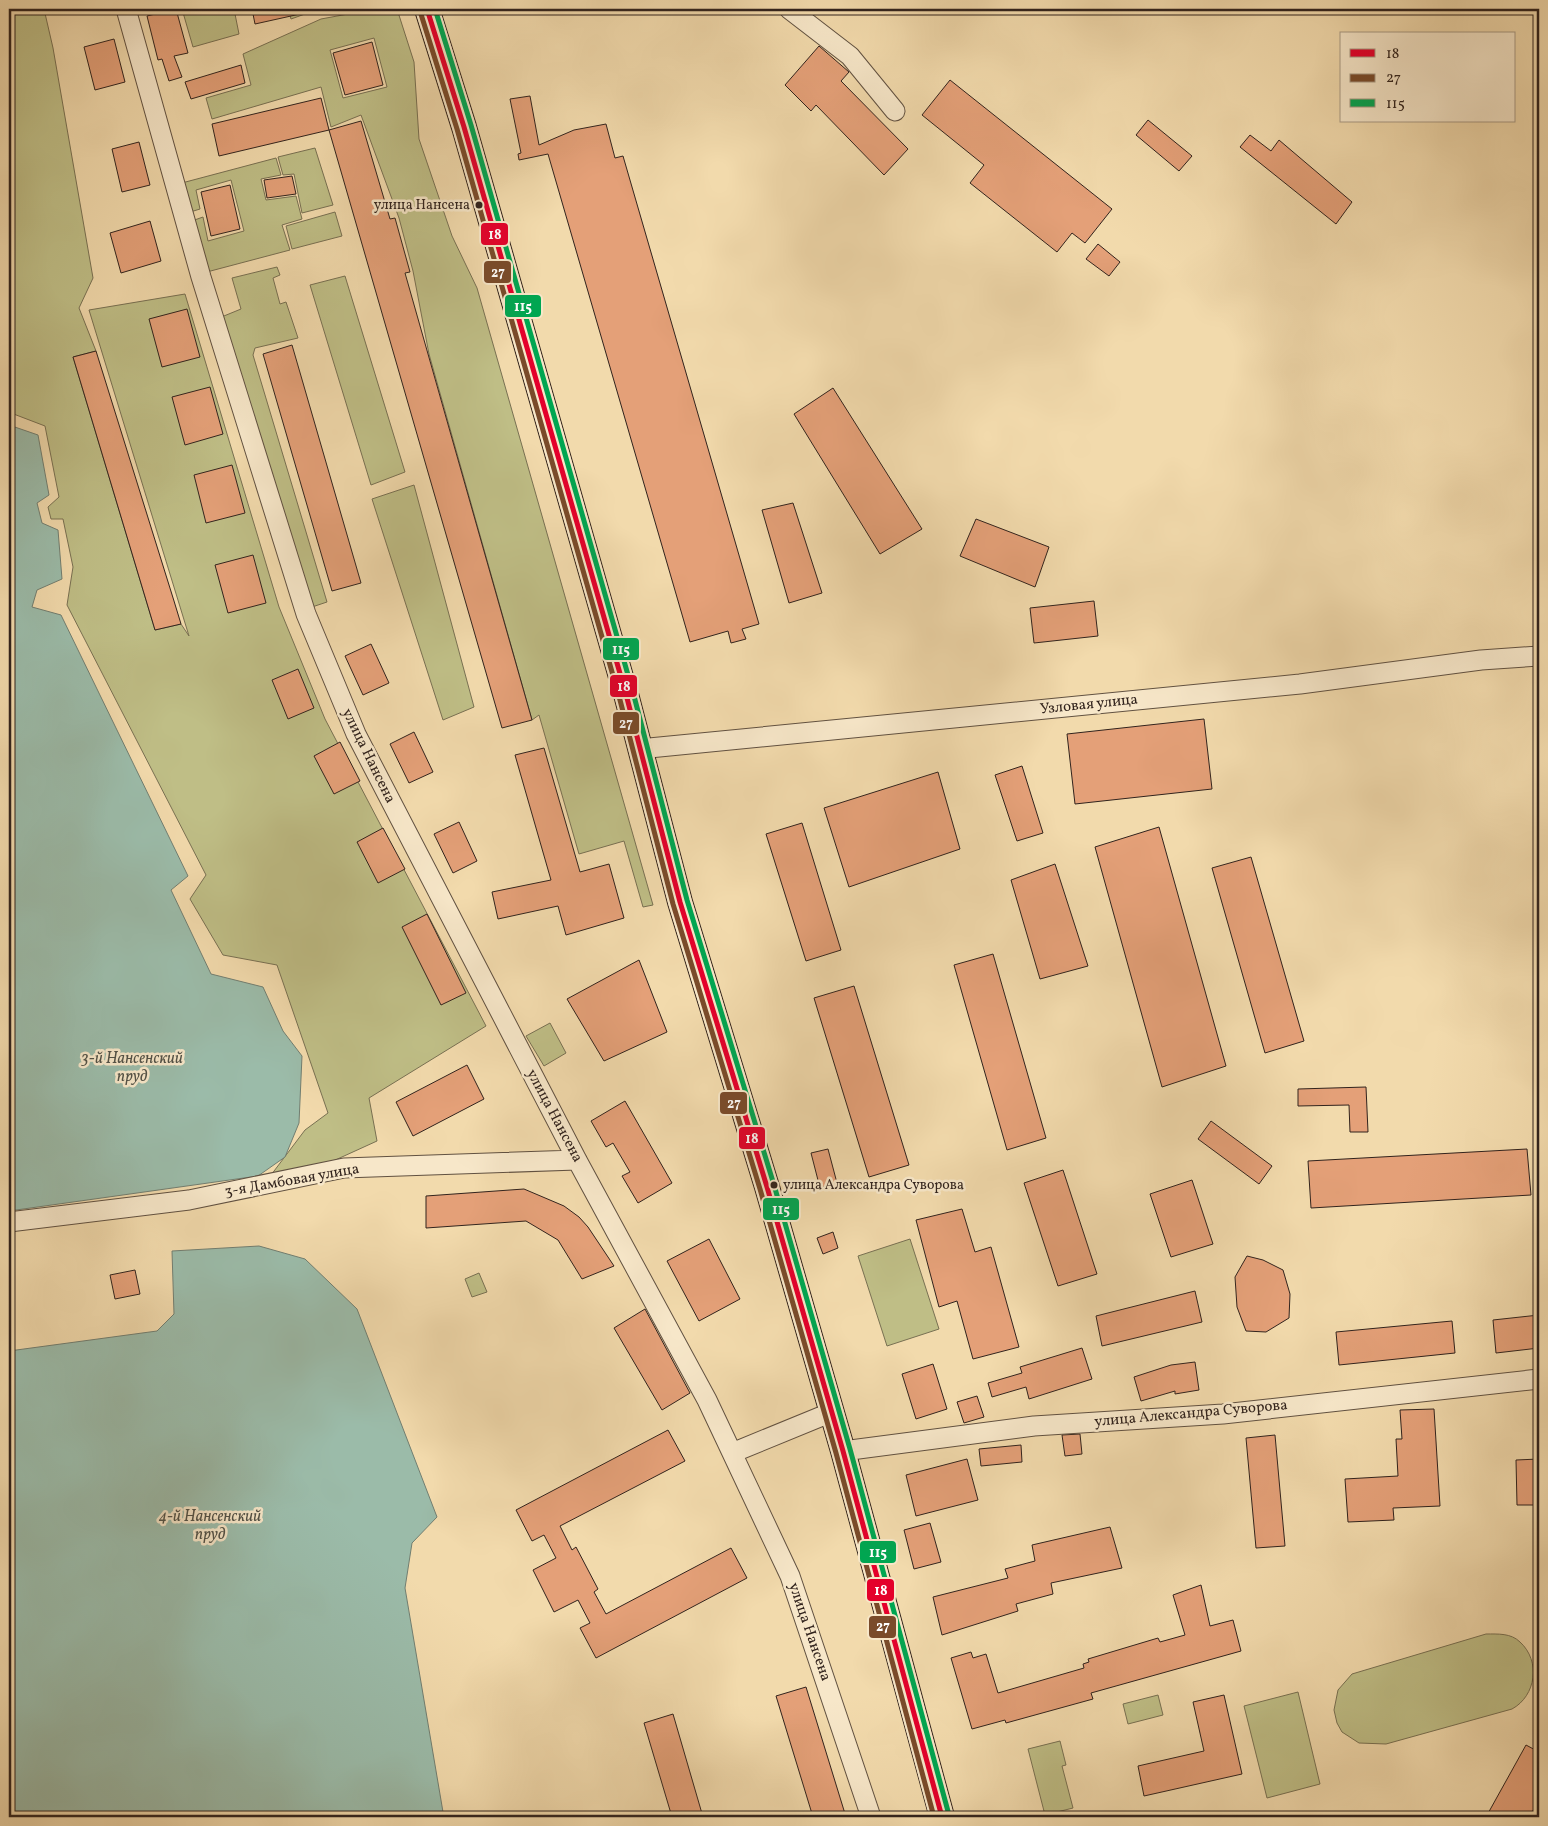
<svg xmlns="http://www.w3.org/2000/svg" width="1548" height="1826" font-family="Vollkorn,serif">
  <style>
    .green { fill: #bfbe86; stroke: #787052; fill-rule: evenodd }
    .water { fill: #9bbba9; stroke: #717e71 }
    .building { fill: #e4a078; stroke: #31231d }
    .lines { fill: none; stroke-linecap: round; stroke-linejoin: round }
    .minor-casing { stroke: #615141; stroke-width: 21 }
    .major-casing { stroke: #31231d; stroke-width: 26 }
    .minor { stroke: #f7e7c9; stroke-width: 19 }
    .major { stroke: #f2daac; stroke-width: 24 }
    .bus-1-casing { stroke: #f7e7c9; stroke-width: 9 }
    .bus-2-casing { stroke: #f7e7c9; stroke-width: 9 }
    .bus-3-casing { stroke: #f7e7c9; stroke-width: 9 }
    .bus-1 { stroke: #e4002b; stroke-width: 5 }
    .bus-2 { stroke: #7a4b2a; stroke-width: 5 }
    .bus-3 { stroke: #00a651; stroke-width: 5 }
    .bus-dot { fill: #31231d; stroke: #f7e7c9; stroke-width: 2 }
    .labels { text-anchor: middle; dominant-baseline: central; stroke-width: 5; stroke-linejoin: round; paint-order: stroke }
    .bus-label { font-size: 14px; fill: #31231d; stroke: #f7e7c9; text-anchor: end }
    .street-label { font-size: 15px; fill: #31231d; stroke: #f7e7c9 }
    .water-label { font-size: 16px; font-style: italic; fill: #515147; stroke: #f7e7c9 }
    .line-badge { stroke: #f7e7c9; stroke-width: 2 }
    .badge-label { font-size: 14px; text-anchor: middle; font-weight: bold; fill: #fff }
  </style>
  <rect width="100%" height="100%" fill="#f2daac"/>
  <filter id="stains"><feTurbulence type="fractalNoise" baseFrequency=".004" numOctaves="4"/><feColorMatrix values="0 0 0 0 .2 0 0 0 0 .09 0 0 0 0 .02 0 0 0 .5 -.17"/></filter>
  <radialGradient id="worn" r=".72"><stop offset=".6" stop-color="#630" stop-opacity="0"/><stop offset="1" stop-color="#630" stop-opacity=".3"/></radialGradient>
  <path class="green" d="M 9,9 L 44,9 L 53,48 L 93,278 L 79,308 L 96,351 L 73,357 L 155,630 L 181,624 L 189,636 L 89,310 L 185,294 L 279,607 L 325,719 L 486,1026 L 369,1098 L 377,1141 L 298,1177 L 262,1187 L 305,1130 L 328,1113 L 277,965 L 223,955 L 190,899 L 206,875 L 67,605 L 73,567 L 63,519 L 51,519 L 48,507 L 59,497 L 45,426 L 11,413 L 9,400 Z
    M 182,9 L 234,9 L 239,34 L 193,47 Z
    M 288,9 L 319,9 L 291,19 Z
    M 375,9 L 397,9 L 414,62 L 419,139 L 452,236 L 477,288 L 653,905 L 643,907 L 624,841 L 579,854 L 539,715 L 532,720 L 429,354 L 413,271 L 399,218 L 361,115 L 331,127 L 321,87 L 212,119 L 206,98 L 251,85 L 243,54 L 321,19 ZM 374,38 L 387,87 L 343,98 L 330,50 Z
    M 315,148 L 333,205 L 302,213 L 294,174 L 283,175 L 278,157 Z
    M 276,158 L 281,175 L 261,179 L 266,200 L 296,196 L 302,219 L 282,225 L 290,250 L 203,273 L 189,222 L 203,217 L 208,241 L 244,231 L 231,180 L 196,190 L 200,209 L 187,213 L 178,184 Z
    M 335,212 L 342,236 L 292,249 L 286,226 Z
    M 277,267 L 280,275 L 273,278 L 280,304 L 286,302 L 298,338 L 255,348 L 253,355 L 327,602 L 309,608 L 219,318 L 241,309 L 232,278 Z
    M 345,276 L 405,472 L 371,485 L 310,285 Z
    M 414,485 L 474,707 L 443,720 L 372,499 Z
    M 550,1023 L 566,1053 L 544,1066 L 526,1036 Z
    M 910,1239 L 939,1329 L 887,1346 L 858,1256 Z
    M 479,1273 L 487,1292 L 472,1297 L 465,1279 Z
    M 1486,1634 C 1498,1634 1511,1633 1520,1642 C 1541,1661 1536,1696 1512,1709 L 1386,1744 L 1359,1743 L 1342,1732 L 1337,1723 L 1334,1710 L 1338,1690 L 1352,1674 Z
    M 1298,1692 L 1320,1784 L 1267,1798 L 1244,1706 Z
    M 1158,1695 L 1163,1715 L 1128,1724 L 1123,1704 Z
    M 1060,1741 L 1066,1765 L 1062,1766 L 1073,1808 L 1045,1815 L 1028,1749 Z"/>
  <path class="water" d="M 9,425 L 38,435 L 49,495 L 37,503 L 42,523 L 58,530 L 62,579 L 37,590 L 32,607 L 61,615 L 188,876 L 171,890 L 211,974 L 263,987 L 283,1031 L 302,1056 L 299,1123 L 285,1157 L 258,1176 L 9,1211 Z
    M 259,1246 L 305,1259 L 357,1309 L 437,1517 L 412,1543 L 405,1588 L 443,1812 L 481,1817 L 9,1817 L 9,1351 L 157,1331 L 174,1314 L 172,1251 Z"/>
  <path class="building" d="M 176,9 L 188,53 L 174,56 L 182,77 L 169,81 L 162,59 L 158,60 L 147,16 Z
    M 252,9 L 299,9 L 300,14 L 255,24 Z
    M 114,39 L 125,82 L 95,90 L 84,47 Z
    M 372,42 L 383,85 L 345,95 L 333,53 Z
    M 819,46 L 849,72 L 841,81 L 908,149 L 884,175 L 816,105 L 811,111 L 785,85 Z
    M 241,65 L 245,83 L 191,99 L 185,82 Z
    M 950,80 L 1112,209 L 1085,243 L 1072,233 L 1057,252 L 970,183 L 984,165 L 922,115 Z
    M 530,96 L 539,145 L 574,130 L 606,124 L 615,158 L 623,156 L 759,624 L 742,629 L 746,639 L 731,643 L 728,631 L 690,642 L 548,154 L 519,160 L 518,154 L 521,153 L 510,99 Z
    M 321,98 L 329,130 L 219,156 L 212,124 Z
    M 1148,120 L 1192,156 L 1179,171 L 1136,135 Z
    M 361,121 L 390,219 L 395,218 L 410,272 L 405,273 L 532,720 L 502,728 L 329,130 Z
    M 1250,135 L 1271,151 L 1279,140 L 1352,202 L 1336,224 L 1240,147 Z
    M 139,142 L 150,185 L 122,192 L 112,149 Z
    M 292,176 L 296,194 L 267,198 L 264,180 Z
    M 230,185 L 240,229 L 211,236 L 201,192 Z
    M 150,221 L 161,261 L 121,273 L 110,233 Z
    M 1098,244 L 1120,262 L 1109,276 L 1086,259 Z
    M 187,309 L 200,357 L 162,367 L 149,319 Z
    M 292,345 L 361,583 L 332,591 L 263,354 Z
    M 96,351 L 174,601 L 181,624 L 155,630 L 73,357 Z
    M 210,387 L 223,434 L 185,445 L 172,397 Z
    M 833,388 L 922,529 L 880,554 L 794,414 Z
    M 232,465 L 245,513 L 206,523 L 194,475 Z
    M 793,503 L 822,593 L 789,603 L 762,510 Z
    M 976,519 L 1049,547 L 1035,587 L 960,556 Z
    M 253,555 L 266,603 L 228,613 L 215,565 Z
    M 1094,601 L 1098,636 L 1034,643 L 1030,608 Z
    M 371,644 L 389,683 L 363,695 L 345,656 Z
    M 298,669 L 314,708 L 288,719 L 272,680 Z
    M 1204,719 L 1212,789 L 1075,804 L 1067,734 Z
    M 414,732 L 433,772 L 409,783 L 390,744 Z
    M 340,742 L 360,781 L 334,794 L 314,756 Z
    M 544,748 L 580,872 L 609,864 L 624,918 L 566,935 L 558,906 L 498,919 L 492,892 L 551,880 L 515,755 Z
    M 1022,766 L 1043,833 L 1017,841 L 995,775 Z
    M 938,772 L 960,849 L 849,887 L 824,808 Z
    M 459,822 L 477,861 L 453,873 L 434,834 Z
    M 802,823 L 841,950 L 806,961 L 766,834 Z
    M 1159,827 L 1226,1066 L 1162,1087 L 1095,847 Z
    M 383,828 L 405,869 L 378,883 L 357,842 Z
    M 1251,857 L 1304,1041 L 1265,1053 L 1212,868 Z
    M 1055,864 L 1088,966 L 1040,979 L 1011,880 Z
    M 427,914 L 466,993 L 441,1005 L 402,927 Z
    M 993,954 L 1046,1138 L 1007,1150 L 954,965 Z
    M 639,960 L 667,1032 L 604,1061 L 567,999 Z
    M 854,986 L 909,1165 L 869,1177 L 814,998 Z
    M 467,1065 L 484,1099 L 413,1136 L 396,1102 Z
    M 1366,1087 L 1368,1132 L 1350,1132 L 1349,1105 L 1298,1106 L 1298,1089 Z
    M 625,1101 L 672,1183 L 638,1203 L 622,1176 L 630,1172 L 613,1143 L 606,1147 L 591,1121 Z
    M 1211,1121 L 1272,1166 L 1259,1184 L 1198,1139 Z
    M 828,1149 L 837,1183 L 820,1188 L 811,1153 Z
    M 1527,1149 L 1531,1195 L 1311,1208 L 1308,1161 Z
    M 1063,1170 L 1097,1274 L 1058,1286 L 1024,1183 Z
    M 1192,1180 L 1213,1244 L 1171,1257 L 1150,1194 Z
    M 524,1189 L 564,1206 L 579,1217 L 588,1227 L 614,1266 L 582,1279 L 558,1240 L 526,1221 L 426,1228 L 426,1196 Z
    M 962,1209 L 975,1252 L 991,1247 L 1019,1347 L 973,1359 L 957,1301 L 939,1307 L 916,1220 Z
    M 833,1232 L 838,1248 L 823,1254 L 817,1238 Z
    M 709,1239 L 740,1299 L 699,1321 L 667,1261 Z
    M 1247,1256 L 1263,1260 L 1283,1270 L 1290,1294 L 1289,1318 L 1266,1332 L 1246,1331 L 1237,1307 L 1235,1277 Z
    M 135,1270 L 140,1294 L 115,1299 L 110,1275 Z
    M 1195,1291 L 1202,1322 L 1102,1346 L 1096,1316 Z
    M 645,1309 L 690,1393 L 662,1410 L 614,1328 Z
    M 1539,1315 L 1539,1348 L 1496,1353 L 1493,1320 Z
    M 1452,1321 L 1455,1353 L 1339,1365 L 1336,1332 Z
    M 1082,1348 L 1092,1379 L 1029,1399 L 1026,1387 L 992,1397 L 988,1383 L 1022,1373 L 1020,1367 Z
    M 1195,1362 L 1199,1390 L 1175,1394 L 1175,1391 L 1141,1401 L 1134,1377 L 1171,1365 Z
    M 933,1364 L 947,1409 L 916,1419 L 902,1374 Z
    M 977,1396 L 984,1417 L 964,1423 L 957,1402 Z
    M 1434,1409 L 1440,1506 L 1393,1508 L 1394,1520 L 1348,1522 L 1345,1479 L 1398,1476 L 1396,1439 L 1402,1439 L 1400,1410 Z
    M 668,1430 L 685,1461 L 560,1526 L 572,1550 L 576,1547 L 598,1589 L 594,1592 L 606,1614 L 731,1548 L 747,1578 L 596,1658 L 580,1628 L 590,1623 L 578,1600 L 554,1612 L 533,1570 L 556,1558 L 544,1535 L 532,1541 L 516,1510 Z
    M 1080,1434 L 1082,1454 L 1065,1456 L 1062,1435 Z
    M 1275,1435 L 1285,1546 L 1256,1548 L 1246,1438 Z
    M 1021,1445 L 1022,1462 L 981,1466 L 979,1449 Z
    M 967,1459 L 978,1500 L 916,1516 L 906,1475 Z
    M 1539,1459 L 1539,1505 L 1517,1505 L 1516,1460 Z
    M 930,1523 L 941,1562 L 914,1569 L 904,1530 Z
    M 1110,1527 L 1122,1568 L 1051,1583 L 1053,1594 L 1016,1604 L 1018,1611 L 942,1635 L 933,1597 L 1008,1578 L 1005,1569 L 1035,1561 L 1032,1545 Z
    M 1201,1585 L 1210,1626 L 1233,1620 L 1241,1651 L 1091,1693 L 1093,1699 L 1006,1723 L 1005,1720 L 972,1729 L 951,1658 L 971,1652 L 973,1658 L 986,1654 L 998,1693 L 1084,1668 L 1083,1664 L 1089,1662 L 1088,1659 L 1158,1638 L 1160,1642 L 1185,1635 L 1173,1595 Z
    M 806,1687 L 846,1817 L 813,1817 L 776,1696 Z
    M 1224,1695 L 1242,1774 L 1144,1796 L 1138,1766 L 1204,1751 L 1193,1702 Z
    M 673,1714 L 703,1817 L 672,1817 L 644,1723 Z
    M 1526,1745 L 1539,1752 L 1539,1808 L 1535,1807 L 1529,1817 L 1486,1817 Z"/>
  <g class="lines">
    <defs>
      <path id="minor" d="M 126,9 L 201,277 L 306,614 L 356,734 L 577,1160 L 707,1400 L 790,1576 L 871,1817
        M 789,9 L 850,56 L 895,111
        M 639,749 L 1300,684 L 1481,660 L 1539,656
        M 9,1222 L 189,1200 L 344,1168 L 577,1160
        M 843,1451 L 1034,1426 L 1223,1414 L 1539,1379
        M 732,1453 L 832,1412"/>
      <path id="major" d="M 427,9 L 464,127 L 627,698 L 680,902 L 767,1187 L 843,1451 L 942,1817"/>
    </defs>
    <use href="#minor" class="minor-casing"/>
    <use href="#major" class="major-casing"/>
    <use href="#minor" class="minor"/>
    <use href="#major" class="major"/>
    <defs>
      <path id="bus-1" d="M 427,9 L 464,127 L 627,698 L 680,902 L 767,1187 L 843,1451 L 942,1817"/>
      <path id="bus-2" d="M 420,11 L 457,129 L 620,700 L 673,904 L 760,1189 L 836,1453 L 934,1817"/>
      <path id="bus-3" d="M 435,9 L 471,125 L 634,696 L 687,900 L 774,1185 L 850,1449 L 949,1815"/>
    </defs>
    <use href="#bus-1" class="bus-1-casing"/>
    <use href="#bus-2" class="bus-2-casing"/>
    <use href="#bus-3" class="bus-3-casing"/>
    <use href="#bus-1" class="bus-1"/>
    <use href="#bus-2" class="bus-2"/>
    <use href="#bus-3" class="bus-3"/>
  </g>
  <g class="bus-dot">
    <circle cx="479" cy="205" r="4.5"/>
    <circle cx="774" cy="1185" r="4.5"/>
  </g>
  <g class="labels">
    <g class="bus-label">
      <text x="470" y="205">улица Нансена</text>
      <text x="783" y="1185" text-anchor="start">улица Александра Суворова</text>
    </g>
    <g class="street-label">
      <text transform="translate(1089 705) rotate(-6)">Узловая улица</text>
      <text transform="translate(368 756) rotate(64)">улица Нансена</text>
      <text transform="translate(554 1116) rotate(62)">улица Нансена</text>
      <text transform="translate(292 1181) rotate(-10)">3-я Дамбовая улица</text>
      <text transform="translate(1191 1414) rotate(-5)">улица Александра Суворова</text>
      <text transform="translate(809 1632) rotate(71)">улица Нансена</text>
    </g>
    <g class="water-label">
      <text x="132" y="1059">3-й Нансенский<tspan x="132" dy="18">пруд</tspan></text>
      <text x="210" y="1517">4-й Нансенский<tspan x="210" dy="18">пруд</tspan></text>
    </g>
  </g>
  <g class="line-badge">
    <rect x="480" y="222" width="29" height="24" rx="5" fill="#e4002b"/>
    <rect x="483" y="260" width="29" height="24" rx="5" fill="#7a4b2a"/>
    <rect x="504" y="294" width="38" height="24" rx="5" fill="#00a651"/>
    <rect x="602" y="637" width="38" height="24" rx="5" fill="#00a651"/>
    <rect x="609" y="674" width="29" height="24" rx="5" fill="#e4002b"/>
    <rect x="612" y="711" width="28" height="24" rx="5" fill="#7a4b2a"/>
    <rect x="719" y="1091" width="29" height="24" rx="5" fill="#7a4b2a"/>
    <rect x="738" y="1126" width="28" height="24" rx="5" fill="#e4002b"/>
    <rect x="762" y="1197" width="38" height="24" rx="5" fill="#00a651"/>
    <rect x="859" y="1540" width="38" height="24" rx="5" fill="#00a651"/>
    <rect x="866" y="1578" width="29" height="24" rx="5" fill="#e4002b"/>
    <rect x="868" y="1615" width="29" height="24" rx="5" fill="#7a4b2a"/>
  </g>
  <g class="badge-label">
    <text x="495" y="239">18</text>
    <text x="498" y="277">27</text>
    <text x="523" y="311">115</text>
    <text x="621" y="654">115</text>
    <text x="624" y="691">18</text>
    <text x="626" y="728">27</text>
    <text x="734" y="1108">27</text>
    <text x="752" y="1143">18</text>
    <text x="781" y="1214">115</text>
    <text x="878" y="1557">115</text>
    <text x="881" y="1595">18</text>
    <text x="883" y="1631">27</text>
  </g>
  <rect width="1548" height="1826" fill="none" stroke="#f2daac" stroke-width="30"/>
  <rect x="10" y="10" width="1528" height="1806" fill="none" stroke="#31231d" stroke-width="2.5"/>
  <rect x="15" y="15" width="1518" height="1796" fill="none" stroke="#31231d"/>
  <rect x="1340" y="32" width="175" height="90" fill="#f7e7c9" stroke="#a89984"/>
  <rect x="1350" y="49" width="25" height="8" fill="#e4002b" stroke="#a89984"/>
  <text x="1386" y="58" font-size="15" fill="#31231d">18</text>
  <rect x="1350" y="74" width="25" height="8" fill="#7a4b2a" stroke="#a89984"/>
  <text x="1386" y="82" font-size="15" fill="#31231d">27</text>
  <rect x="1350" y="99" width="25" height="8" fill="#00a651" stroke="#a89984"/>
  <text x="1386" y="108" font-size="15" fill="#31231d">115</text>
  <rect width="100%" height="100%" filter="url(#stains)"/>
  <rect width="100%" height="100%" fill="url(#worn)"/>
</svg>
